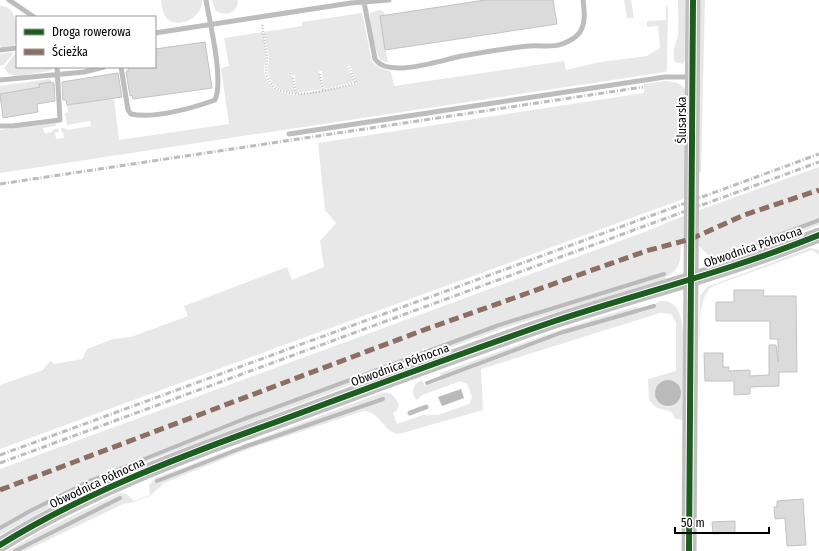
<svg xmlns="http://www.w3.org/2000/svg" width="819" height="551" font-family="'Fira Sans Condensed',sans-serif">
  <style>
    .green { fill: #e8e8e8; fill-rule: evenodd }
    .water { fill: #bababa }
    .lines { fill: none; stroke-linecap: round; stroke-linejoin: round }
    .stream { stroke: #bababa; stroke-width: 4 }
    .building { fill: #dbdbdb; stroke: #c3c3c3 }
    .path { stroke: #c2c2c2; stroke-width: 2.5; stroke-dasharray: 1 2; stroke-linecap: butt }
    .lane { stroke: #bdbdbd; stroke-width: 5 }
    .secondary { stroke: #bfbfbf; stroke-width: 15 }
    .rail { stroke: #bdbdbd; stroke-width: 3; stroke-dasharray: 6 2 1 2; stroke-linecap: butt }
    .quiet { stroke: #8d6e63; stroke-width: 5; stroke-dasharray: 10 5; stroke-linecap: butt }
    .cycleway-casing { stroke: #fff; stroke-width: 8 }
    .cycleway { stroke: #1b5e20; stroke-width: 6 }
    .labels { text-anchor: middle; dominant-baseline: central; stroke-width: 4; stroke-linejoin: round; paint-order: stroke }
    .street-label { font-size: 12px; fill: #000; stroke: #fff }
  </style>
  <rect width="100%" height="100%" fill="#fff"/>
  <path class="green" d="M 161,0 L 202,0 C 203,19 175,31 165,16 C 162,11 162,5 161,0 Z
    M 212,0 L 238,0 C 238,13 225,18 215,10 Z
    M 624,0 L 631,0 L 634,18 L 627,18 Z
    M 678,0 L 689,0 L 686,59 L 683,64 L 675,62 C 671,51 677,43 678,33 C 679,22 678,11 678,0 Z
    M 699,0 L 705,0 L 701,172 L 697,173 Z
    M 0,6 C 18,6 17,29 17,42 L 13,46 L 1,47 L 0,45 Z
    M 666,6 L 668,8 L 667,71 L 665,72 L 0,173 L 0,130 L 57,123 L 55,126 L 43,128 L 45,134 L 52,132 L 53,130 L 58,128 L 59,132 L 55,132 L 56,139 L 64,138 L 63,132 L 61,131 L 61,128 L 64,128 L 67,130 L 91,126 L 90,121 L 67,125 L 65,113 L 68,112 L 67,105 L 114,98 L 119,140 L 229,124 L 221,68 L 229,66 L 224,38 L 263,32 C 264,41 266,49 266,58 C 266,62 264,66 264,70 C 265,86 280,95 295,95 L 357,84 L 350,65 L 347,67 L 355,82 L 324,89 L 322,71 L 319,71 L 322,89 L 296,93 L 295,75 L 292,75 L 295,93 C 282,93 269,85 268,72 C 267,68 269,63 269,59 C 268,52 266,41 264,32 L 302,26 L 302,22 L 362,13 L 372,62 L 377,66 L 391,72 L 394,86 L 564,61 L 566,70 L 600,62 L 647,56 L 660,48 L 658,26 L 647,27 L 647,21 L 666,20 Z
    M 379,10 L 383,11 L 385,15 L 380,16 L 388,63 L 380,60 C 374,47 370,27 370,13 Z
    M 17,51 L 17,67 L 53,68 L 50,71 L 18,76 L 9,74 L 4,68 Z
    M 14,52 L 4,65 L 0,66 L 0,54 Z
    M 49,79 L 52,81 L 54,98 L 49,82 L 39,84 L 40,87 L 0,94 L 0,86 Z
    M 665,81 C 677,82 682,83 688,94 L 686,198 L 0,449 L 0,385 L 43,370 L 50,361 L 54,364 L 82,359 L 87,349 L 113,339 L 131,337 L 188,316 L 184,306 L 287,267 L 292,280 L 324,267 L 320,241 L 336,223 L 325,210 L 318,143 L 644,93 L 644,84 Z
    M 819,167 L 819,225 L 760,248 L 758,244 L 759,247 L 727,258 L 710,257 L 699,246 L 697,211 Z
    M 686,215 L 686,241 L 681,241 C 680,257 683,268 666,277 L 664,273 L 666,279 L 504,328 L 430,355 L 427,348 L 422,349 L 425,357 L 149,461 L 65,499 L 0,535 L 0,469 L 642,233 Z
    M 810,248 L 819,250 L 819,255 L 812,250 L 713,286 C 699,295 700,322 700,338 L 699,337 L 700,296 L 707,287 Z
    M 657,301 L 637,307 L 639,313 L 655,308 L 655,304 C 658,301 661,300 666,301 C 671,302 675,305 678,310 C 688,331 684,394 684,420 L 675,419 C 672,407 664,412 656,407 C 653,405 651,402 649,400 L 648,379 L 676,371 L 676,322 L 671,314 L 660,313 L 481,369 L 483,410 L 399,434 C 384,433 380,411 363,411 L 251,448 L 164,483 L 150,496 L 134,502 L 123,504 L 25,551 L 7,551 L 41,531 L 119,493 L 127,494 L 134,501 L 150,495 L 149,485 L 155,478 L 381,393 C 391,391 395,396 399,405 L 397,410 L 393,413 L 397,424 L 423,415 L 438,415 L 469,404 L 472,397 L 467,384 L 461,381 L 422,395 L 417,400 L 414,397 C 411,389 415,383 422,380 L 425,386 L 442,380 L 440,373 C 512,347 582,320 657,301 ZM 669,380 L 677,384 L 681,395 L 678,402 L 667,407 L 655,389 L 660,382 Z"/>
  <path class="water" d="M655 393a13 13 0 1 1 26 0a13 13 0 1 1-26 0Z
    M 461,389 L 464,398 L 442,406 L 438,397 Z"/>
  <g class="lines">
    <path class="stream" d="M 758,243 L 819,220
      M 427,383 L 560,333 L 654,306
      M 157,481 L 244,447 L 383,399
      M 0,528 L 30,511 L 92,480 L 244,419 L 499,325 L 664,274
      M 15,551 L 120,498"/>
  </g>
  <path class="building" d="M 485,0 L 553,0 L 557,24 L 385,50 L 380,16 Z
    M 205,42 L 212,88 L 133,99 L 132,95 L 130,96 L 126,72 L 128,71 L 128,67 L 155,67 L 155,49 Z
    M 118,73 L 122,97 L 67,105 L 66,100 L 63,100 L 62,82 Z
    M 50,82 L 54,83 L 55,101 L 37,104 L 38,112 L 3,118 L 0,94 L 40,87 L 39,84 Z
    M 734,290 L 764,290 L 763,296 L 796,296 L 797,372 L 779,372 L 779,386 L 750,387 L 750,394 L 734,395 L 734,381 L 705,381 L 704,353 L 723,353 L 723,367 L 729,367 L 728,371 L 750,370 L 750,376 L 769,375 L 769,345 L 776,345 L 778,362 L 778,339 L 770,339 L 770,321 L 716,321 L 716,302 L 734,302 Z
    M 803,499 L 806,545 L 787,546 L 785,518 L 775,519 L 774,507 L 777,507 L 777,501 Z
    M 735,521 L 735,533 L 713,534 L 712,522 Z"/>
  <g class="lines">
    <path class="path" d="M 262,25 C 264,36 266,47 267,58 C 267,64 265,70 267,76 C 277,108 333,88 356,83 L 349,68
      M 320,74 L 323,90
      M 293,78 L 296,94"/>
    <path class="lane" d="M 9,0 L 34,17
      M 364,2 L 375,59 C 388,79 441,60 462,56 C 484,52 506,48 529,46 C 540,45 551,48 562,44 C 568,42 578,37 581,30 C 586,21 584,9 583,0
      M 155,33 L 351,3 L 389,0
      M 0,50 L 17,48
      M 121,67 L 128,110 L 131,114 C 154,119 193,108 215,100 C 224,80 210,24 206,0
      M 0,80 L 84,72 L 104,67
      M 0,126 L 12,126 L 60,120 L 57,67
      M 289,134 L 665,77 L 690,77
      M 410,413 L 426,407"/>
    <path class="secondary" d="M 0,545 C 82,494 174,459 265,426 C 361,391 458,354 555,321 C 643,292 733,270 819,235
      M 689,551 L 693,0"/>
    <path class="rail" d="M 0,184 L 643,87
      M 0,455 L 819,154
      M 0,463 L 819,162"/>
    <path class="quiet" d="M 0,490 L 421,331 L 646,251 L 691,239 L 744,215 L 819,190"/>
    <defs>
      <path id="cycleway" d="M 0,545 C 82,494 174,459 265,426 C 361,391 458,354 555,321 C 643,292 733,270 819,235
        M 689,551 L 693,0"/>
    </defs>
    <use href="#cycleway" class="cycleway-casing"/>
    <use href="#cycleway" class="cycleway"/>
  </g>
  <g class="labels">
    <g class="street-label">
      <text transform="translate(682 120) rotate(-90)">Ślusarska</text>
      <text transform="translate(753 247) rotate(-19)">Obwodnica Północna</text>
      <text transform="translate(400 365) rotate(-20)">Obwodnica Północna</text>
      <text transform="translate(97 483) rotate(-25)">Obwodnica Północna</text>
    </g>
  </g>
  <rect x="16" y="16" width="140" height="52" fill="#ffffff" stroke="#999999"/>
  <rect x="24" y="29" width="20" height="6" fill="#1b5e20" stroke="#999999"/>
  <text x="52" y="36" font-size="12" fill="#000000">Droga rowerowa</text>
  <rect x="24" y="49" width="20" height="6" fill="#8d6e63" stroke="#999999"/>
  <text x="52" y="56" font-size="12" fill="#000000">Ścieżka</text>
  <path d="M675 527v6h94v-6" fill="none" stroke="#000000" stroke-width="2"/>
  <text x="681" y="527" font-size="12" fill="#000000" stroke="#ffffff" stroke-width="3" paint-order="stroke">50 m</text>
</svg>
